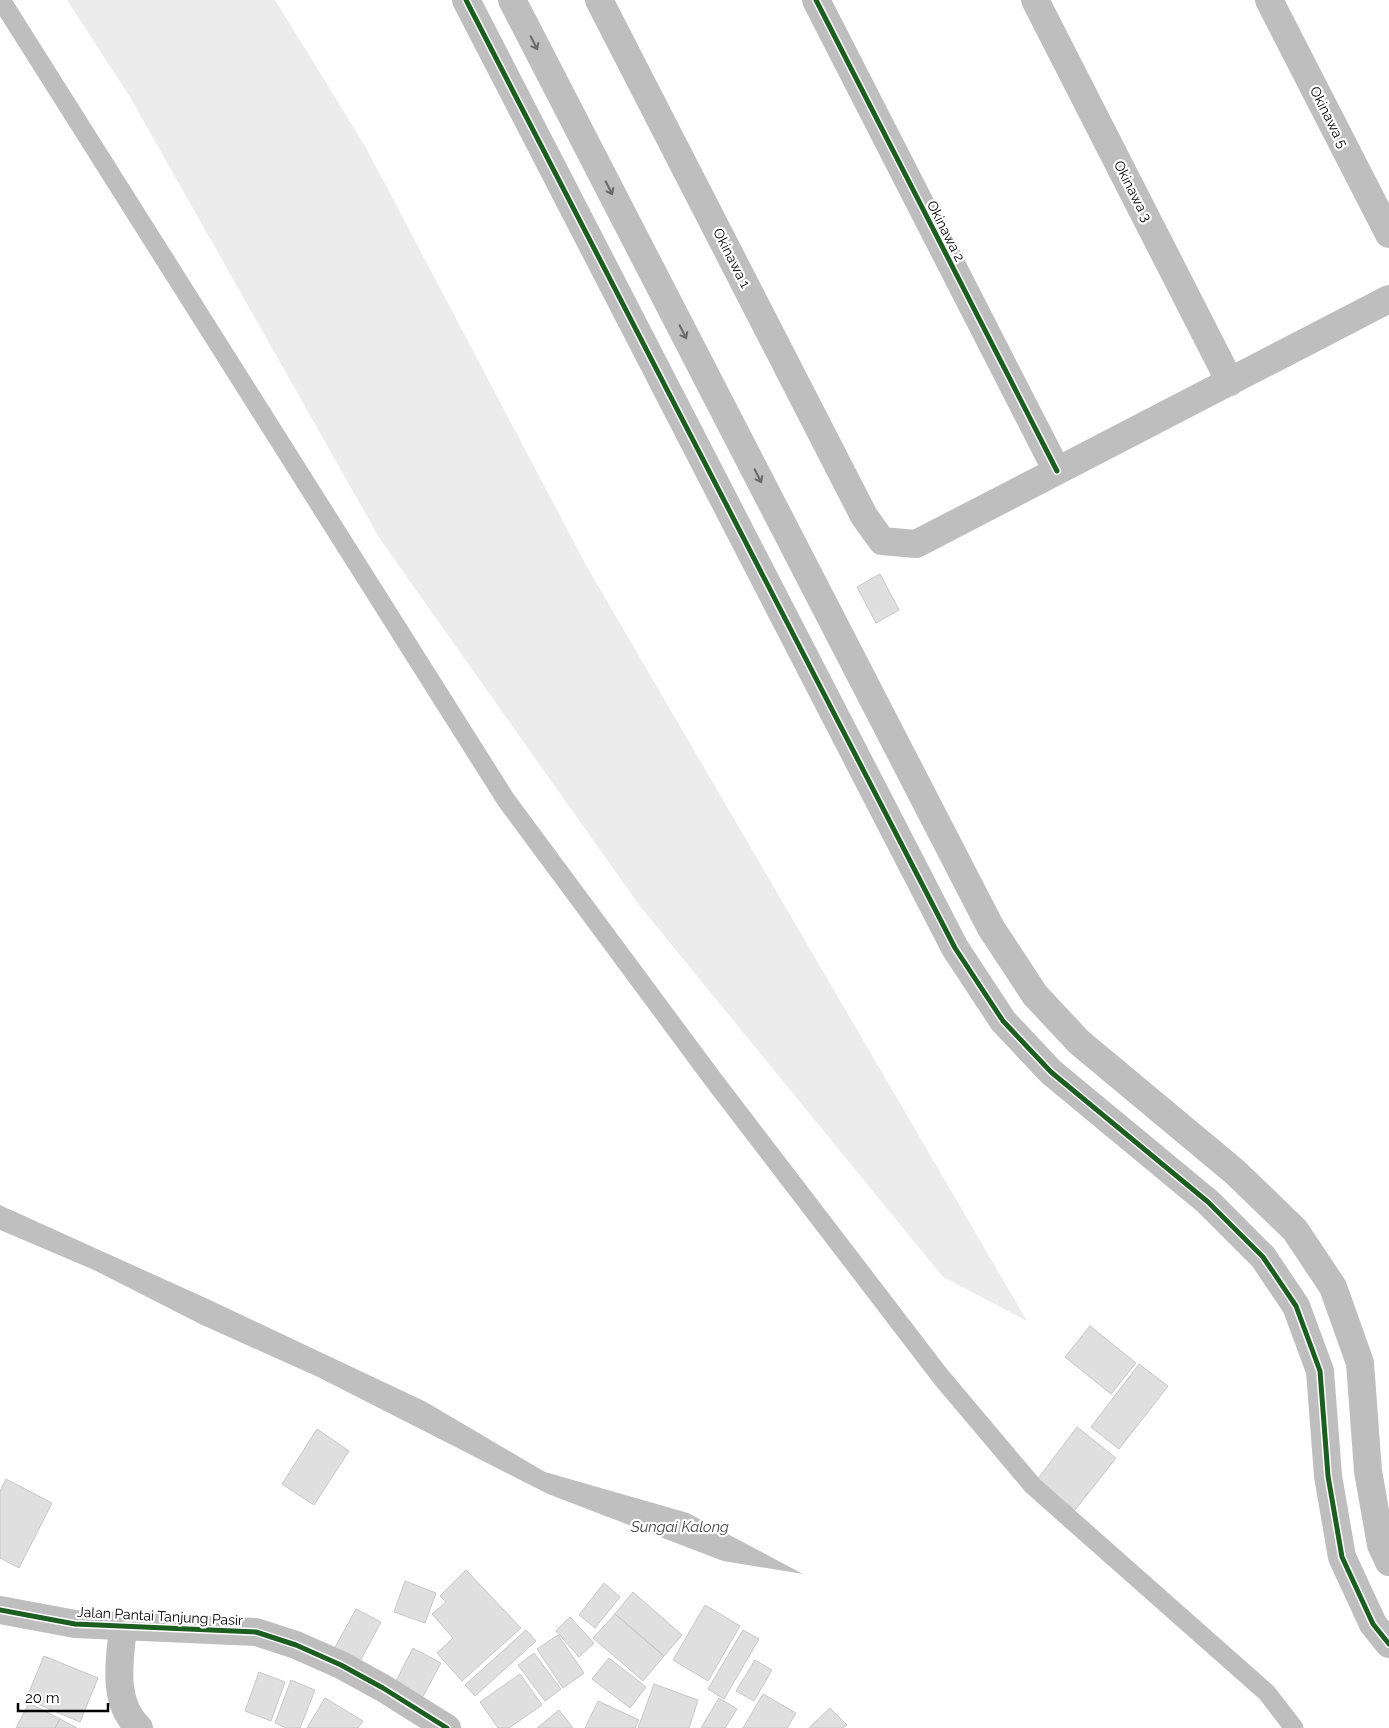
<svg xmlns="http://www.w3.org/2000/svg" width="1389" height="1728" font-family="Raleway,sans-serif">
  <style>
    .green { fill: #ececec }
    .water { fill: #bfbfbf }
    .building { fill: #dfdfdf; stroke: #c7c7c7 }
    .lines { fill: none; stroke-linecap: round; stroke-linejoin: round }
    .lane { stroke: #bebebe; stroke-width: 19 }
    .street { stroke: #bebebe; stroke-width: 28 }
    .cycleway-casing { stroke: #fff; stroke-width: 8 }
    .cycleway { stroke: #1b5e20; stroke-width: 5 }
    .oneway { stroke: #686868 }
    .labels { text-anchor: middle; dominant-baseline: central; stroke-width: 4.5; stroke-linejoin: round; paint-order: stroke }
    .street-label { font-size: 14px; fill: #000; stroke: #fff }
    .water-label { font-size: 15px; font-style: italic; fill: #444; stroke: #fff }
  </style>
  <rect width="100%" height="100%" fill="#fff"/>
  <path class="green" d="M 67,0 L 275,0 L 365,146 L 587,567 L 1027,1321 L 943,1277 L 639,905 L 380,539 L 130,97 Z"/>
  <path class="water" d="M 0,1205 L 210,1300 L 426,1402 L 545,1472 L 688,1513 L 803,1574 L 723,1561 L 548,1494 L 318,1377 L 200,1324 L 94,1270 L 0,1230 Z"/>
  <path class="building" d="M 880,574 L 899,610 L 876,623 L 857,587 Z
    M 1090,1326 L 1136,1363 L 1111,1394 L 1065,1357 Z
    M 1139,1364 L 1168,1386 L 1119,1449 L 1091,1427 Z
    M 1077,1427 L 1116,1458 L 1075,1510 L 1037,1480 Z
    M 317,1429 L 349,1451 L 314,1505 L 282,1484 Z
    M 6,1479 L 52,1503 L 19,1568 L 0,1558 L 0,1491 Z
    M 466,1570 L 521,1628 L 462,1681 L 437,1653 L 453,1638 L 432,1614 L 446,1602 L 440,1596 Z
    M 405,1581 L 436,1593 L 425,1623 L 394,1612 Z
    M 604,1583 L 620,1597 L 595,1628 L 579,1615 Z
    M 633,1592 L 682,1635 L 664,1656 L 615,1614 Z
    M 705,1605 L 740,1626 L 708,1681 L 673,1660 Z
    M 356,1609 L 381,1622 L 358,1665 L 333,1651 Z
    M 615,1614 L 664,1656 L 643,1681 L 593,1638 Z
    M 570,1617 L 594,1643 L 579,1657 L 556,1631 Z
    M 526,1630 L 536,1641 L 475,1696 L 465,1685 Z
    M 743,1630 L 759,1639 L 724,1699 L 708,1689 Z
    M 558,1635 L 584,1673 L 563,1688 L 537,1649 Z
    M 413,1648 L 441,1663 L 421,1700 L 394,1685 Z
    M 534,1653 L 561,1689 L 545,1701 L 518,1665 Z
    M 44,1656 L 98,1678 L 80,1722 L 26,1699 Z
    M 609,1658 L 646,1687 L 630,1708 L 592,1679 Z
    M 755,1660 L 772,1670 L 754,1701 L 736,1691 Z
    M 259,1672 L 285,1682 L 271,1721 L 245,1711 Z
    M 520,1674 L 542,1705 L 509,1728 L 498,1728 L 480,1702 Z
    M 291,1680 L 315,1690 L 300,1728 L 286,1728 L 275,1723 Z
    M 654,1684 L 698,1700 L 689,1728 L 638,1728 Z
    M 763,1694 L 796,1713 L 787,1728 L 743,1728 Z
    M 325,1698 L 363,1721 L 358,1728 L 307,1728 Z
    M 719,1698 L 737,1709 L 725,1728 L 701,1728 Z
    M 598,1701 L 639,1720 L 635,1728 L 585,1728 Z
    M 29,1703 L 60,1719 L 55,1728 L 16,1728 Z
    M 830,1708 L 847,1725 L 843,1728 L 809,1728 Z
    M 559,1710 L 573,1728 L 537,1728 Z
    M 60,1719 L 77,1728 L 55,1728 Z"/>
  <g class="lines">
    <path class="lane" d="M 1,0 L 506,800 L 712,1078 L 941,1377 L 1033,1486 L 1267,1693 L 1294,1728"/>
    <path class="street" d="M 466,0 L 955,948 L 1003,1021 L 1051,1072 L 1208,1202 L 1263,1257 L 1296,1306 L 1320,1371 L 1328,1476 L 1342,1557 L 1373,1624 L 1389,1644
      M 512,0 L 991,928 L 1035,995 L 1079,1042 L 1235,1172 L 1295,1230 L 1333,1287 L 1360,1363 L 1368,1471 L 1381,1545 L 1389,1562
      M 599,0 L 864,516 L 882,541 L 916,544 L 1389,299
      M 816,0 L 1057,471
      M 1035,0 L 1230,382
      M 1269,0 L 1389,234
      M 0,1610 L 75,1624 L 256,1632 L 296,1645 L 341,1665 L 383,1688 L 447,1728
      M 123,1626 C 120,1660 111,1701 139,1728"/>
    <defs>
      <path id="cycleway" d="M 466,0 L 955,948 L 1003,1021 L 1051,1072 L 1208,1202 L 1263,1257 L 1296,1306 L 1320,1371 L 1328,1476 L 1342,1557 L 1373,1624 L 1389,1644
        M 816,0 L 1057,471
        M 0,1610 L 75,1624 L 256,1632 L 296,1645 L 341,1665 L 383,1688 L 447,1728"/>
    </defs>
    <use href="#cycleway" class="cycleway-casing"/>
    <use href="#cycleway" class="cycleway"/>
  </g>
  <defs><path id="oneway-shaft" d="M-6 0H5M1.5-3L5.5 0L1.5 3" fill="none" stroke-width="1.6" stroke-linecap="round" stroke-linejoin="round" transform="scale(1.25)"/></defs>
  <g class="oneway">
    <use href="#oneway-shaft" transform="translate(534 43) rotate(63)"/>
    <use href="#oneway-shaft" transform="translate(609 188) rotate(63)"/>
    <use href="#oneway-shaft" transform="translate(683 332) rotate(63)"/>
    <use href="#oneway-shaft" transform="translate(758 476) rotate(63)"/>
  </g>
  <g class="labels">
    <g class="street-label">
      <text transform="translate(1329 117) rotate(63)">Okinawa 5</text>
      <text transform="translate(1133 191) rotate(63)">Okinawa 3</text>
      <text transform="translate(946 231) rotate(63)">Okinawa 2</text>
      <text transform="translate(732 258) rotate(63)">Okinawa 1</text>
      <text transform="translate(160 1616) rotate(3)">Jalan Pantai Tanjung Pasir</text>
    </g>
    <g class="water-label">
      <text x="680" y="1527">Sungai Kalong</text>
    </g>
  </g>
  <path d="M18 1703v8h90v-8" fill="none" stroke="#000000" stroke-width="2.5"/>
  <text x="25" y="1703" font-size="15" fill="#000000" stroke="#ffffff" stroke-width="4" paint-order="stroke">20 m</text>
</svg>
